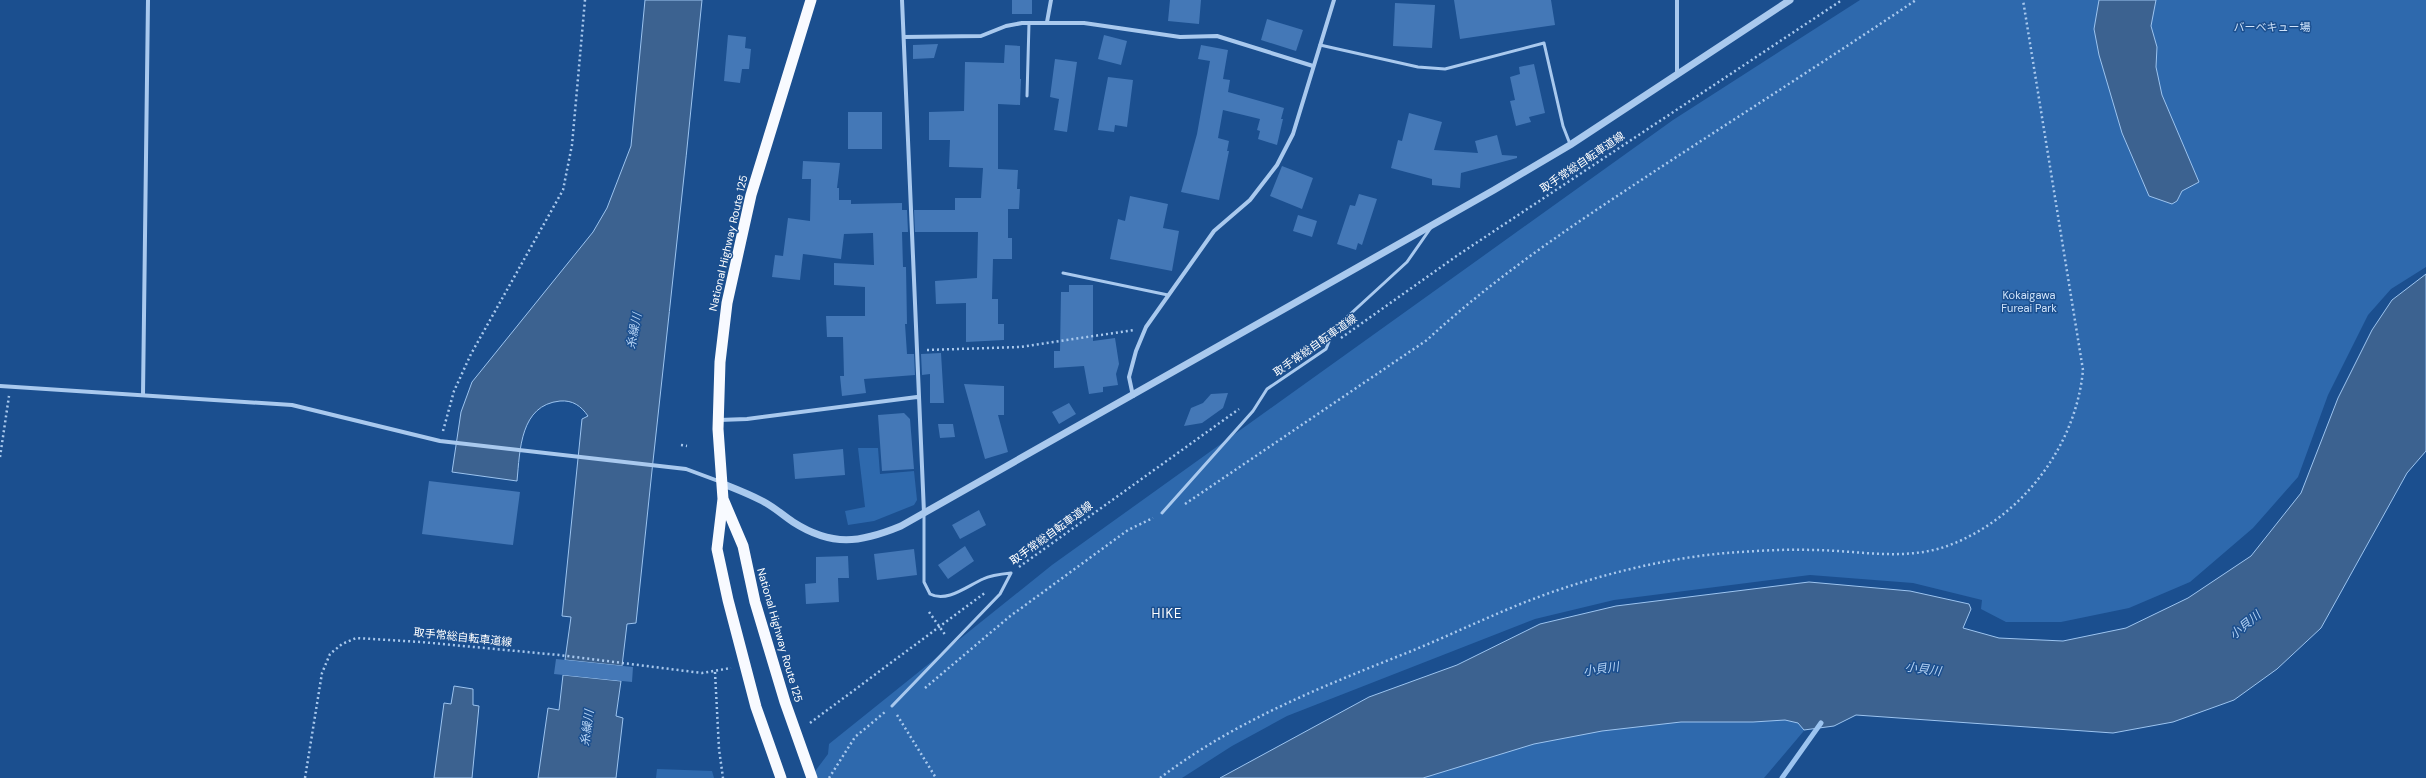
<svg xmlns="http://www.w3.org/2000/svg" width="2426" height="778" font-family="'DM Sans','Noto Sans JP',sans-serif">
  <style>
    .green { fill: #2e69ad }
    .water { fill: #3c6290; stroke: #9cc4f0 }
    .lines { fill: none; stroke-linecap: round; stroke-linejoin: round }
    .stream { stroke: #9cc4f0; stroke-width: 5 }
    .building { fill: #4478b7 }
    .path { stroke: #a9c9ee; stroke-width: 2.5; stroke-dasharray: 2 3; stroke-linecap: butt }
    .service { stroke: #a9c9ee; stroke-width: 3 }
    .minor { stroke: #a9c9ee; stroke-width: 4 }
    .tertiary { stroke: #a9c9ee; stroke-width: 7 }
    .trunk { stroke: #f8faff; stroke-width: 11 }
    .labels { text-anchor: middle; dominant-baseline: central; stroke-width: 3; stroke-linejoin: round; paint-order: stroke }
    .park-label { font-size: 11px; fill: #cfe3fa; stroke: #1b4f8f }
    .street-label { font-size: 11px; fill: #fff; stroke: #1b4f8f }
    .water-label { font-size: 12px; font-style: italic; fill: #b5d3f5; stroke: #1b4f8f }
    .quarter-label { font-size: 13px; letter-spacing: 1px; fill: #fff; stroke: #1b4f8f }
  </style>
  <rect width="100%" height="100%" fill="#1b4f8f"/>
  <path class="green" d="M 1860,0 L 2426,0 L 2426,267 L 2391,289 L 2368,315 L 2328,395 L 2298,477 L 2253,528 L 2190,582 L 2129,608 L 2061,622 L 2006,622 L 1981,609 L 1982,600 L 1913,583 L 1810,575 L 1614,600 L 1535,619 L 1287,716 L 1232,746 L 1182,778 L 810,778 L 828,754 L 829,744 L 1052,565 L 1673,120 Z
    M 858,448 L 878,448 L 880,474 L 914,471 L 917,500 L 914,505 L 874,521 L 848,525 L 845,511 L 865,507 Z
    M 1798,715 L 1808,726 L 1764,778 L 1411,778 L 1596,726 Z
    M 657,769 L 712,771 L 714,778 L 656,778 Z"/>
  <path class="water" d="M 645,0 L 702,0 C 682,208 657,415 636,623 L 627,624 L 622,666 L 565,660 L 571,617 L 562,616 L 582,419 L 588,416 C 581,406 573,400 560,401 C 520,405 520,450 517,481 L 452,472 L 461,412 L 472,382 L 593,232 L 607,208 L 631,146 Z
    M 2099,0 L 2156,0 L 2151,26 L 2157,47 L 2156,67 L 2162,95 L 2199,182 L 2182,191 L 2177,201 L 2172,204 L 2149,196 L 2122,133 L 2099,55 L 2094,29 Z
    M 2426,274 L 2426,451 L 2407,473 L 2321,628 L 2277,669 L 2234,700 L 2173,722 L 2113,733 L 1856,715 L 1834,726 L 1804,730 L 1798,723 L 1785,720 L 1753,722 L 1681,722 L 1602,731 L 1534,744 L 1423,778 L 1220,778 L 1369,697 L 1457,665 L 1540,624 L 1616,606 L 1809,582 L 1910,591 L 1969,604 L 1971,609 L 1963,628 L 1999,638 L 2063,641 L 2126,628 L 2188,598 L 2251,556 L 2301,493 L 2338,398 L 2372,330 L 2392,300 Z
    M 563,675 L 621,681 L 616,716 L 623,718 L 616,778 L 538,778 L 548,708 L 559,710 Z
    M 454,686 L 473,689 L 473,705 L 479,706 L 472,778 L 434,778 L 444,703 L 451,704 Z"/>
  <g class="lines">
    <path class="stream" d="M 1782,778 L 1821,723"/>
  </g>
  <path class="building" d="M 1012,0 L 1032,0 L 1032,14 L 1012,14 Z
    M 1170,0 L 1201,0 L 1199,24 L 1168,21 Z
    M 1454,0 L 1551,0 L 1555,25 L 1460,39 Z
    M 1395,3 L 1435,5 L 1432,48 L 1393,46 Z
    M 1267,19 L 1303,30 L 1296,51 L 1261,40 Z
    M 728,35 L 746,37 L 745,48 L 751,49 L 749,69 L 742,69 L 740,83 L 724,81 Z
    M 1104,35 L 1127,41 L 1121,65 L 1098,59 Z
    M 938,44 L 934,58 L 913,59 L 913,45 Z
    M 1005,45 L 1020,46 L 1020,79 L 1021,79 L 1020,105 L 998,104 L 998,169 L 1018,170 L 1017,189 L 1020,189 L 1019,209 L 1008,209 L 1008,238 L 1012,238 L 1012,259 L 993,259 L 992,299 L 998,299 L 998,324 L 1004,324 L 1004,340 L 966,342 L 966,303 L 936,304 L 935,281 L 977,278 L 978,232 L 915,232 L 914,210 L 955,210 L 955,198 L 981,198 L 983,168 L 949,167 L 950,140 L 929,140 L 929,112 L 964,111 L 965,62 L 1004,63 Z
    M 1201,45 L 1228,50 L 1223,79 L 1230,80 L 1228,92 L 1284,108 L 1281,119 L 1283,119 L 1277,145 L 1258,139 L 1260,131 L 1257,130 L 1260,119 L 1223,110 L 1218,138 L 1229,141 L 1227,151 L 1229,151 L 1219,200 L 1181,192 L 1197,134 L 1210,61 L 1198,59 Z
    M 1055,59 L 1077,62 L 1067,132 L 1054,130 L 1059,99 L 1050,97 Z
    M 1534,64 L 1545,113 L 1529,117 L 1531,122 L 1516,126 L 1510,101 L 1515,100 L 1510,77 L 1520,74 L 1519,67 Z
    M 1108,77 L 1133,80 L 1127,127 L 1115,125 L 1114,132 L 1098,130 Z
    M 848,112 L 882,112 L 882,149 L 848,149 Z
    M 1409,113 L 1442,122 L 1434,150 L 1478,153 L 1475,141 L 1497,135 L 1502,155 L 1517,156 L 1517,158 L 1461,173 L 1460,188 L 1432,185 L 1432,179 L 1391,168 L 1398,140 L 1402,141 Z
    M 803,161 L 840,163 L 837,188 L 839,188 L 839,200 L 851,200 L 851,204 L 902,203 L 902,210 L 907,210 L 908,232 L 902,232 L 903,267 L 906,267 L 907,324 L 905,324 L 907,354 L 914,354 L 915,375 L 864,379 L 866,393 L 842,396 L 840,376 L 844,376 L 843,337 L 827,337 L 826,316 L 865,316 L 865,287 L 834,285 L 834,263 L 874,265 L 873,233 L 844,234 L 841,259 L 803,254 L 800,280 L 772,277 L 775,255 L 783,256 L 788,218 L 810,221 L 811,179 L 802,179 Z
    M 1282,166 L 1313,178 L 1302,209 L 1270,196 Z
    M 1359,194 L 1377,199 L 1362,245 L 1358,243 L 1356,250 L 1337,244 L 1350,205 L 1355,206 Z
    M 1130,196 L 1168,204 L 1163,228 L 1179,231 L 1172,271 L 1110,259 L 1118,219 L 1125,221 Z
    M 1298,215 L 1317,221 L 1312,237 L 1293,231 Z
    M 1069,285 L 1093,285 L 1093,341 L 1115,338 L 1119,364 L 1116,374 L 1118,385 L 1103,387 L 1103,392 L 1089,394 L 1084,366 L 1054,368 L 1054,351 L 1060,351 L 1061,292 L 1069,292 Z
    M 941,353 L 944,403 L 930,403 L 930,374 L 922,375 L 921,354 Z
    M 964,384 L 1004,386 L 1004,415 L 998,415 L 1008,452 L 985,459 Z
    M 1228,393 L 1223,408 L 1202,423 L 1184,426 L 1191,408 L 1203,403 L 1211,394 Z
    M 1069,403 L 1076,414 L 1059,424 L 1052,412 Z
    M 904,413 L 910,419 L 914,469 L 882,471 L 878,415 Z
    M 938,424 L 953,424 L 955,437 L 940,438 Z
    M 843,449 L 845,475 L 795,479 L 793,454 Z
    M 429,481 L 520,492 L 513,545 L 422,534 Z
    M 979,510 L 986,525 L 960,539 L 952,525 Z
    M 965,546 L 974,561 L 948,579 L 938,565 Z
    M 914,549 L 917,575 L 877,580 L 874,554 Z
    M 848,556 L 849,578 L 838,578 L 839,602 L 806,604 L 805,584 L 816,583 L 816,557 Z
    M 556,659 L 633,667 L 632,682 L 554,674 Z"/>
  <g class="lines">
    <path class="path" d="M 1341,338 L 1458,255 L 1842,0
      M 927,350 L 1020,347 L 1134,330
      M 443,431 L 454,391 L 471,354 L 563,190 L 572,145 L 585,0
      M 681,445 L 687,446
      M 0,457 L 9,396
      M 1185,504 L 1427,340 C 1497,275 1576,223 1655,171 C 1742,114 1830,58 1916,0
      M 1019,567 L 1239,409
      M 929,612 L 946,636
      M 715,672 L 719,749 L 723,778
      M 925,688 L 1009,617 L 1128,530 L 1153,518
      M 897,715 L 936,778
      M 810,723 L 986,592
      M 305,778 L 322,673 L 330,654 L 342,644 L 356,638 L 421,642 L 559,655 L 702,673 L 731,668
      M 829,778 L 855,737 L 885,712
      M 1160,778 C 1236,720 1326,685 1414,650 C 1462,630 1508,607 1558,590 C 1611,572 1669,558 1726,553 C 1754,551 1783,549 1812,550 C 1860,550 1908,563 1955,543 C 2024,514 2076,445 2083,370 L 2023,0"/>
    <path class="service" d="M 1320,45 L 1418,67 L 1445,69 L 1544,43 L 1563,126 L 1570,144
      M 1027,96 L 1029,23
      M 1063,273 L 1168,295
      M 1162,513 L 1253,411 L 1267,389 L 1326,349 L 1334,329 L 1407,262 L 1430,229
      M 924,514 L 924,582 L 930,594 C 947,603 967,586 983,579 C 991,575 1001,574 1011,573
      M 892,706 L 1000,594 L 1011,573"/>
    <path class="minor" d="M 902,0 L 924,513
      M 1047,22 L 1051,0
      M 904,37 L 981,36 L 1006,26 L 1022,23 L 1084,23 L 1180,37 L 1217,36 L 1313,66
      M 1677,75 L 1677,0
      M 0,386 L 292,405 L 440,441 L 686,469 L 721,482
      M 143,395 L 148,0
      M 1133,396 L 1129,377 L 1136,351 L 1146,327 L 1214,231 L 1250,200 L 1277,165 L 1293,134 L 1334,0
      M 719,420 L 747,419 L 917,397"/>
    <path class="tertiary" d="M 721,483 C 736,489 752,495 766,503 C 775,508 784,516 793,522 C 832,547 860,543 901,526 L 1494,190 L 1570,145 L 1790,0"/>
    <path class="trunk" d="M 723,499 L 743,546 L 755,602 L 785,702 L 812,778
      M 781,778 L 756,707 L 728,600 L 717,549 L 723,499 L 718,429 L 720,362 L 727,303 L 751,195 L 811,0"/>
  </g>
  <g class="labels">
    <g class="park-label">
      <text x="2272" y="27">バーベキュー場</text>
      <text x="2029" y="295">Kokaigawa<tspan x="2029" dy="13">Fureai Park</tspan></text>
    </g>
    <g class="street-label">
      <text transform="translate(1582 162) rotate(-34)">取手常総自転車道線</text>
      <text transform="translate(728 243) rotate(-77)">National Highway Route 125</text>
      <text transform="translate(1315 345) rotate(-35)">取手常総自転車道線</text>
      <text transform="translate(1051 533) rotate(-36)">取手常総自転車道線</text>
      <text transform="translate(780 635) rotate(74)">National Highway Route 125</text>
      <text transform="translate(463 637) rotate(6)">取手常総自転車道線</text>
    </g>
    <g class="water-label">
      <text transform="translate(634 331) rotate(-79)">糸繰川</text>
      <text transform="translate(2245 625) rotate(-40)">小貝川</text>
      <text transform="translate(1601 669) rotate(-8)">小貝川</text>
      <text transform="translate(1923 669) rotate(8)">小貝川</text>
      <text transform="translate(587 728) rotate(-82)">糸繰川</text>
    </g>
    <g class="quarter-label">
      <text x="1167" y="613">HIKE</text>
    </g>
  </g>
</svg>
